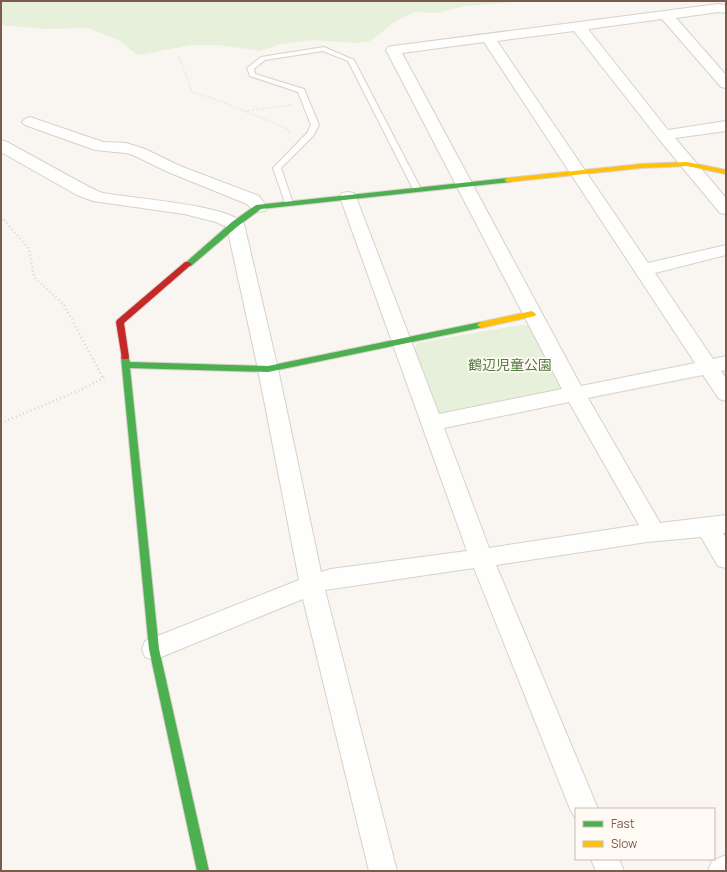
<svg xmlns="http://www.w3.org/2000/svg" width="727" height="872" font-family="Manrope,'Noto Sans JP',sans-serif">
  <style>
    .green { fill: #e7f0db }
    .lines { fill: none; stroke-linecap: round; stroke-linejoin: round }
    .lane-casing { stroke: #d7d1cb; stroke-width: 2 }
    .street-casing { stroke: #d7d1cb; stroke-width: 2 }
    .fast-casing { stroke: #d9d2cb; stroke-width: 2 }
    .slow-casing { stroke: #d9d2cb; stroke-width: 2 }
    .jam-casing { stroke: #d9d2cb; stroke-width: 2 }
    .path-far1 { stroke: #dcd5d0; stroke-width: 2; stroke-dasharray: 0.5 2; stroke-linecap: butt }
    .path { stroke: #dcd5d0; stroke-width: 2.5; stroke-dasharray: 1 3; stroke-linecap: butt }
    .lane { fill: #fefefd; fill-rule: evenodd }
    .street { fill: #fefefd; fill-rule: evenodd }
    .fast { fill: #4caf50; fill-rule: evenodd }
    .slow { fill: #ffc107; fill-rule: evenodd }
    .jam { fill: #c62828; fill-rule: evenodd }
    .labels { text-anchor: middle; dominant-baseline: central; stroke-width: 3.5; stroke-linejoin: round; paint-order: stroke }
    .park-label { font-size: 14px; fill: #537a41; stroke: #fffaf3 }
  </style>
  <rect width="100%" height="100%" fill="#f9f5f0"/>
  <path class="green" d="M 1,1 L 527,1 L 467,6 L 435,13 L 414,12 L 396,21 L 370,41 L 359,43 L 312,40 L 281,44 L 261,51 L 219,45 L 192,45 L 138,55 L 118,40 L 88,28 L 45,29 L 1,25 Z
    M 520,325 L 530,325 L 565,386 L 561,392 L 440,413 L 434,410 L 414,349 L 418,343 Z"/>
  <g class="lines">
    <defs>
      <path id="lane" d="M 324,47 L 354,60 L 421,189 L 420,191 L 414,191 L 413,189 L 348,61 L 323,51 L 265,60 L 254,69 L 255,74 L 304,89 L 319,125 L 313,136 L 281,168 L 293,203 L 289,205 L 285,203 L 273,168 L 307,133 L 311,125 L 298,92 L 250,76 L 247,68 L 261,57 Z"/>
      <path id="street" d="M 718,4 L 726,5 L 726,13 L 718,12 L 676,18 L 726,75 L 726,88 L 721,87 L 662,19 L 588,29 L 668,130 L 726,121 L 726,131 L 675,138 L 726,198 L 726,214 L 720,213 L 658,138 L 574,31 L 497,41 L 648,263 L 726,245 L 726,255 L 655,273 L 713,359 L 726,356 L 726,370 L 721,371 L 726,378 L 726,401 L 719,399 L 703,375 L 588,398 L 660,523 L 726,515 L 726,533 L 723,533 L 726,539 L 726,568 L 718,566 L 701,537 L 647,542 L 496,565 L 598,809 L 576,809 L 576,819 L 570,809 L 474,568 L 325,590 L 397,871 L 369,871 L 303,599 L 154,660 L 145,657 L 142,649 L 145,641 L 299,580 L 258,369 L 227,227 L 216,222 L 184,214 L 93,201 L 77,195 L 1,152 L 1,140 L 7,142 L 89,187 C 94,189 99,192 103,193 C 129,198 231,205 244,224 L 278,369 L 321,572 L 331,569 L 467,551 L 340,197 L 342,193 L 348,192 L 354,193 L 356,197 L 439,414 L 562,389 L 386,50 L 388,47 L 393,46 ZM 484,42 L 695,363 L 581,386 L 402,53 ZM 569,402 L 639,525 L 489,548 L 444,428 Z
        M 30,117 L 103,142 L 126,143 L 145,149 L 180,166 L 259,196 L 267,207 L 265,211 C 256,213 253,210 247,204 L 168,172 L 133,155 L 125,153 L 95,150 L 25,125 L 22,122 L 25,119 Z
        M 726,855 L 726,871 L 708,871 L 712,861 Z
        M 591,859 L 619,859 L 624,871 L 596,871 Z"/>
      <path id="fast" d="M 508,178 L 512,180 L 511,182 L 261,209 L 238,226 L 191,266 L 188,266 L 184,264 L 232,222 L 256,205 Z
        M 481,322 L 484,323 L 485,325 L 484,327 L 268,372 L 130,368 L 159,649 L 209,871 L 197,871 L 149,649 L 121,357 L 122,355 L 128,355 L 130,362 L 268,366 Z"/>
      <path id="slow" d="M 687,162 L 726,170 L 726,174 L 687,166 L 641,168 L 508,182 L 504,180 L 508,178 L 641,164 Z
        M 532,311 L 536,314 L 535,316 L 481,328 L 477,325 L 481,322 Z"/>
      <path id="jam" d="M 185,262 L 188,262 L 192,264 L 124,323 L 129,357 L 128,359 L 122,359 L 116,322 L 117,320 Z"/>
    </defs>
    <use href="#lane" class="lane-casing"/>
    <use href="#street" class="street-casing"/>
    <use href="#fast" class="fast-casing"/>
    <use href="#slow" class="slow-casing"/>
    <use href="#jam" class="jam-casing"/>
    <path class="path-far1" d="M 179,56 L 192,92 L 218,100 L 288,129 L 291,134
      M 246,111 L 291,105
      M 1,217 L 5,221"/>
    <path class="path" d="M 4,220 L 29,249 L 34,277 L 64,305 L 103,378
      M 1,423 L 85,388 L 105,377"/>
    <use href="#lane" class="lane"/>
    <use href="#street" class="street"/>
    <use href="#fast" class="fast"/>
    <use href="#slow" class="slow"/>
    <use href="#jam" class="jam"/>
  </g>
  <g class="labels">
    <g class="park-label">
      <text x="510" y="364">鶴辺児童公園</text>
    </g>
  </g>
  <rect width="727" height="872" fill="none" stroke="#7a5c4d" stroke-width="4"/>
  <rect x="575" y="808" width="140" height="52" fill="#fffaf3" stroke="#cabbb1"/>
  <rect x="583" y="821" width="20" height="6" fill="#4caf50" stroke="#cabbb1"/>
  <text x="611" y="828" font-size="12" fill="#7a5c4d">Fast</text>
  <rect x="583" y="841" width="20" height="6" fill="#ffc107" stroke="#cabbb1"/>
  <text x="611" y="848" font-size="12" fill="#7a5c4d">Slow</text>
</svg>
